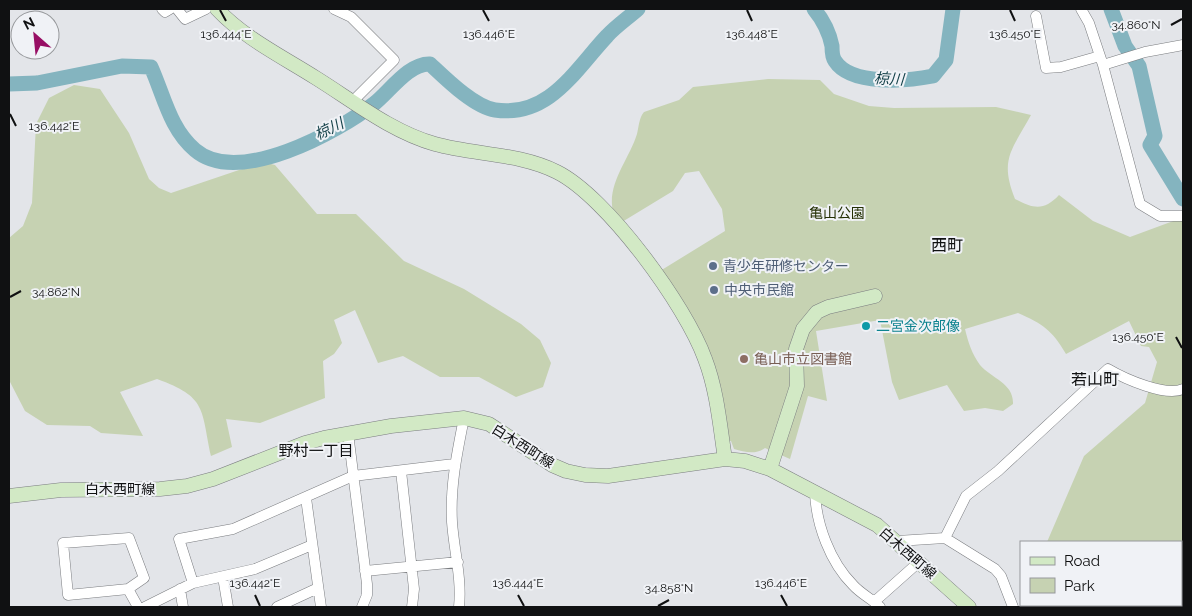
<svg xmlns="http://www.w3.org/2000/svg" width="1192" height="616" font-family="Raleway,'Noto Sans JP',sans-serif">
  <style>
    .green { fill: #c6d2b2 }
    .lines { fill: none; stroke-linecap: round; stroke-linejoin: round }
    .river { stroke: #84b4bf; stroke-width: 15 }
    .street-casing { stroke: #7b7d80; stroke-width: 11 }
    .secondary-casing { stroke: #7b7d80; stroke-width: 15 }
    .street { stroke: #fff; stroke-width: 10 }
    .secondary { stroke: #d2e9c5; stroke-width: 14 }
    .ticks { fill: none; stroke: #101112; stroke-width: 2 }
    .service-dot { fill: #5c6f8a; stroke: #f0f2f6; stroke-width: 2 }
    .culture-dot { fill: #0f9aa8; stroke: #f0f2f6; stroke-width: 2 }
    .education-dot { fill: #8d6e63; stroke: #f0f2f6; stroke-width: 2 }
    .labels { text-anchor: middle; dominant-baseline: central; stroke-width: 4; stroke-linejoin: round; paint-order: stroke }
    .park-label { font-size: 14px; fill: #232f03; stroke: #f0f2f6 }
    .service-label { font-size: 14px; fill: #4e5e75; stroke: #f0f2f6; text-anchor: start }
    .culture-label { font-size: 14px; fill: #0d838f; stroke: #f0f2f6; text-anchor: start }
    .education-label { font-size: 14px; fill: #785e54; stroke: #f0f2f6; text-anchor: start }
    .street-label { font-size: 14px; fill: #101112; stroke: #f0f2f6 }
    .water-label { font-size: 15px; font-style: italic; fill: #103e46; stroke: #f0f2f6 }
    .neighbourhood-label { font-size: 15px; fill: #101112; stroke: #f0f2f6 }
    .quarter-label { font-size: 16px; fill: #101112; stroke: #f0f2f6 }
    .ticks-label { font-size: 12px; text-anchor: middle; fill: #101112; stroke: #f0f2f6; stroke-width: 4; stroke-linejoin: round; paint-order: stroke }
  </style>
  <rect width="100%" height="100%" fill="#e3e5e9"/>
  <path class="green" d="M 768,79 L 820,80 L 834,94 L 869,106 L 894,108 L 996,107 L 1031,115 C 1012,150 999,159 1015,199 C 1034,209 1044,211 1059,195 L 1093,221 L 1130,237 L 1176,220 L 1183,219 L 1182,605 L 1178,607 L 1098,607 L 1097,605 L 1181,605 L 1181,542 L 1047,542 L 1084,456 L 1145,403 L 1157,362 L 1149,347 L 1141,346 L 1129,321 L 1066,354 C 1052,330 1043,324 1018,313 L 965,329 C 968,342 972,354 980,365 C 992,379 1014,383 1013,404 L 1003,411 L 985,408 L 964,411 L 947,385 L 899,400 L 892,382 L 880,320 L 816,331 L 827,401 L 808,396 L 790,459 L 765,448 C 755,455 745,452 734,449 L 731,441 L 727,441 L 722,402 L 660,271 L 725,231 L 722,209 L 699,171 L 685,173 L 673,191 L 622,222 C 618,217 612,212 612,205 C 610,180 630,157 637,134 C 639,126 639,118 644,112 L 679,100 L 693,87 Z
    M 74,85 L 100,89 L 129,133 L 149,179 L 159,188 L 171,193 L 263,162 L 275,165 L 317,214 L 356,214 L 404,261 L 464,289 L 521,324 L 540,340 L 551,363 L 543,387 L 516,397 L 479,377 L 440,377 L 403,356 L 378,363 L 355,310 L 334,320 L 342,343 L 334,354 L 323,361 L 325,398 L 260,423 L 226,419 L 232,447 L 211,456 C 201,409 207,397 157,379 L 120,392 L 143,436 L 101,433 L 90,426 L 47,425 L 25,411 L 9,380 L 9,238 L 23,226 L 32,203 L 36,124 L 49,98 Z"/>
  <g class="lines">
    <path class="river" d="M 814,9 C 823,20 829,31 832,46 C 832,51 832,57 835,61 C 851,86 908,81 933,76 L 946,60 L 953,9
      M 1111,9 L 1125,46 L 1139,66 L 1155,136 L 1150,145 L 1183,199
      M 9,84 L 37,83 L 122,66 L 151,67 C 164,96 170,129 195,150 C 238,187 338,132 375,103 C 390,91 409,63 430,64 C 445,78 474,107 495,110 C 549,118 575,70 607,36 C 616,26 628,18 638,9"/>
    <defs>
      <path id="street" d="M 162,9 L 165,12 L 170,9
        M 177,9 L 185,19 L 206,9
        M 334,9 L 351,17 L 394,60 L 353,101
        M 1081,9 L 1089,23 L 1103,65 L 1140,204 L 1160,216 L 1183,216
        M 1036,16 L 1046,68 L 1061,67 L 1100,56
        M 1103,65 L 1145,52 L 1183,45
        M 348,433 L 367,584 L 367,595 L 362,607
        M 401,471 L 414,589 L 412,607
        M 815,492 C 816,524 830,562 853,585 C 861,594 872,599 880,607
        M 306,498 L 321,607
        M 129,538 L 144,578 L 128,589 L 68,595 L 63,543 Z
        M 945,538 L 966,496 L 998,471 L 1108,369 C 1125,379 1166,397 1183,389
        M 897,541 L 945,538 L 995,569 L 1001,576 L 1013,607
        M 365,571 L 458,562
        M 223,577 L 228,607
        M 193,583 L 179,539 L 233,529 L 353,476 L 454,464
        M 128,589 L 138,607
        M 180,589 L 183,607
        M 1181,596 L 1183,595
        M 874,602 L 919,562
        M 145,607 L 193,583 L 255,569 L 312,545
        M 277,607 L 318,588
        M 459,607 C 462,578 454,551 452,522 C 450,486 457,453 464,418
        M 1160,607 L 1165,605"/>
      <path id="secondary" d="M 217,9 C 244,38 283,57 316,78 C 353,101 392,132 435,144 C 475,155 519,153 557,172 C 607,197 686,306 705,359 C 717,390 720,426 725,459
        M 770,469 L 797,386 L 796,349 L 803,329 L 817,312 L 828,307 L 875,296
        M 9,496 L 61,490 L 160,489 L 187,486 L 213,479 L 305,443 L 324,438 L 391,426 L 464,418 L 489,424 L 552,465 L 566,471 L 585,475 L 608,476 L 725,459 L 745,461 L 770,469 L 877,525 L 969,607"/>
    </defs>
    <use href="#street" class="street-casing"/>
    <use href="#secondary" class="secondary-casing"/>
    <use href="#street" class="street"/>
    <use href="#secondary" class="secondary"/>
  </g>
  <path class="ticks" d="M 220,10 L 226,21M 483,10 L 489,21M 747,10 L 752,21M 1010,10 L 1015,21M 1171,25 L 1182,19M 10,114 L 16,126M 10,297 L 21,291M 1176,337 L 1182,348M 255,595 L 260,606M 518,595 L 524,606M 781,595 L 787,606M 658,606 L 669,600"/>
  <g class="service-dot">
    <circle cx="713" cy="266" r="5"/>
    <circle cx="714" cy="290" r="5"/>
  </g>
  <circle class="culture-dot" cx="866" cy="326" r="5"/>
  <circle class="education-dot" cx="744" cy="359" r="5"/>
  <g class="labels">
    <g class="park-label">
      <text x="837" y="213">亀山公園</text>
    </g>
    <g class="service-label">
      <text x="723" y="266">青少年研修センター</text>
      <text x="724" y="290">中央市民館</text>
    </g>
    <g class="culture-label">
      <text x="876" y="326">二宮金次郎像</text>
    </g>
    <g class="education-label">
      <text x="754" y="359">亀山市立図書館</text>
    </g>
    <g class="street-label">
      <text transform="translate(523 446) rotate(32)">白木西町線</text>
      <text x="120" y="489">白木西町線</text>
      <text transform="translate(908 553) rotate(41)">白木西町線</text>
    </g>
    <g class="water-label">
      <text transform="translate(889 79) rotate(3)">椋川</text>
      <text transform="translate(329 129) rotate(-26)">椋川</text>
    </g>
    <g class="neighbourhood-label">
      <text x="316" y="451">野村一丁目</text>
    </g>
    <g class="quarter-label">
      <text x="947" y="245">西町</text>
      <text x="1095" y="379">若山町</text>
    </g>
  </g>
  <g class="ticks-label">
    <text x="1136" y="29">34.860°N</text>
    <text x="226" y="38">136.444°E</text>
    <text x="489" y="38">136.446°E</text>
    <text x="752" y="38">136.448°E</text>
    <text x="1015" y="38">136.450°E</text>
    <text x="54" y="130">136.442°E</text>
    <text x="56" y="296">34.862°N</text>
    <text x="1138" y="341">136.450°E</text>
    <text x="255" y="587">136.442°E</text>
    <text x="518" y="587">136.444°E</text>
    <text x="781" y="587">136.446°E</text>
    <text x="669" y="592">34.858°N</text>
  </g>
  <rect width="1192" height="616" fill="none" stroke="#101112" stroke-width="20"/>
  <rect x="1020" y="541" width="162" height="65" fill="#f0f2f6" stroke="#96989b"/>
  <rect x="1030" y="557" width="25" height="8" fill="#d2e9c5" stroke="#96989b"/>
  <text x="1064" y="566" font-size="15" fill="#101112">Road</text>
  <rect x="1030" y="578" width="25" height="15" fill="#c6d2b2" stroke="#96989b"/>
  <text x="1064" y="591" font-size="15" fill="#101112">Park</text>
  <g transform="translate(35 35) rotate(333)"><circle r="24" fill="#f0f2f6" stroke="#96989b"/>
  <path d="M0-4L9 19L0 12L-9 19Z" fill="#970e64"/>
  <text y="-8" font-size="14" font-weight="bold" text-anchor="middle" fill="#101112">N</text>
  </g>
</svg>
